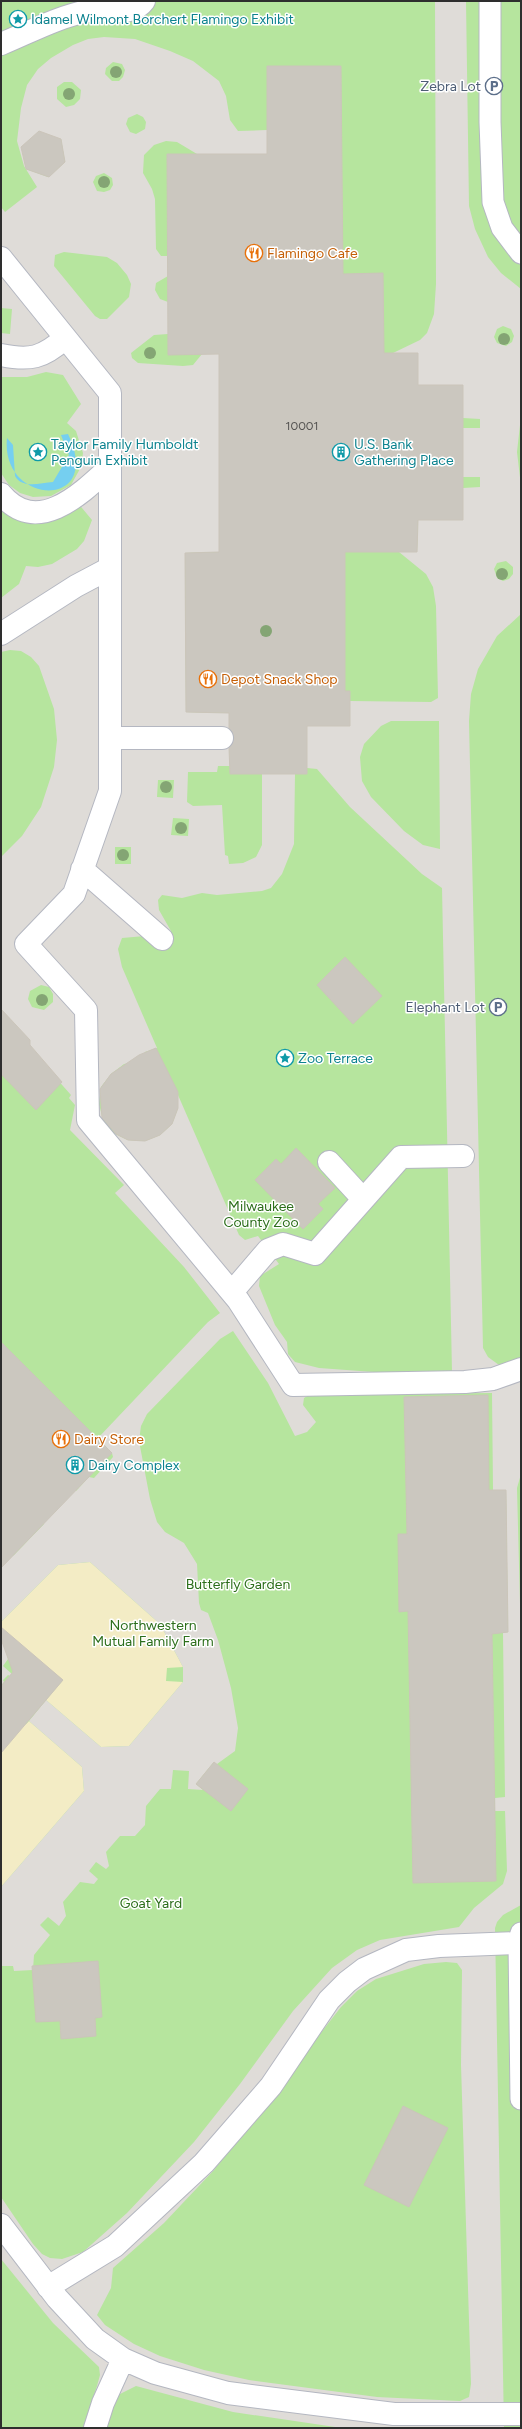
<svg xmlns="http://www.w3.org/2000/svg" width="522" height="2429" font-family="Figtree,sans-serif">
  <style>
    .green { fill: #b6e59e }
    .sand { fill: #f3ecc5 }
    .plaza { fill: #dfdcd8; fill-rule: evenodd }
    .water { fill: #75cff0 }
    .building { fill: #cbc7bf; stroke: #cbc5ba }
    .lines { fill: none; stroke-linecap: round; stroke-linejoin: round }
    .lane-casing { stroke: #b4b7c1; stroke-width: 23 }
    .street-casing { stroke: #b4b7c1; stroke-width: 24 }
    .lane { stroke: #fff; stroke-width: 21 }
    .street { stroke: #fff; stroke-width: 22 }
    .tree { fill: #84a574 }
    .labels { text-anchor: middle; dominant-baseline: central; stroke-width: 3; stroke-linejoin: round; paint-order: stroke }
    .number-label { font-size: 12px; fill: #555452 }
    .culture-label { font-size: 14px; fill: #0d838f; stroke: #fff; text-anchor: start }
    .service-label { font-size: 14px; fill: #4e5e75; stroke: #fff; text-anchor: end }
    .food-label { font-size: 14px; fill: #c56008; stroke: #fff; text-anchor: start }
    .park-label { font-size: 14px; fill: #2c6e1b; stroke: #fff }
  </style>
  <rect width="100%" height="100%" fill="#efe9e1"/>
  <path class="green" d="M 1,1 L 521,1 L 521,2428 L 1,2428 Z"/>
  <path class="sand" d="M 90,1562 L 160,1624 L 183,1667 L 167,1668 L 166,1681 L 183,1682 L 129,1746 L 101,1747 L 46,1700 L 63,1680 L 1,1630 L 1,1622 L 58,1565 Z
    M 29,1721 L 82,1767 L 84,1791 L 1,1887 L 1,1731 L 26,1724 Z"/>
  <path class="plaza" d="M 435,1 L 466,1 L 469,206 L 475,229 L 488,257 L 501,273 L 521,289 L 521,416 L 517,452 L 521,486 L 521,614 L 497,636 L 478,669 L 471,694 L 469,721 L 483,1348 L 488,1357 L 521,1381 L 521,1474 L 517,1488 L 521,1642 L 521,1905 L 503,1915 L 497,1922 L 495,1928 L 504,2428 L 342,2428 L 233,2412 L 136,2386 L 118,2395 L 103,2428 L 83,2428 L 97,2386 L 100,2375 L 99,2367 L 53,2323 L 1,2259 L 1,2197 L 33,2244 L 42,2254 L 50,2258 L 62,2259 L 83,2252 L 127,2213 L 194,2142 L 240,2084 L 293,2011 L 332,1968 L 357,1950 L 380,1940 L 459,1927 L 474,1908 L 503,1884 L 507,1871 L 505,1811 L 495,1811 L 495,1798 L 505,1797 L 503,1633 L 508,1632 L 506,1491 L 493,1490 L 492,1393 L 309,1395 L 304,1398 L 303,1405 L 316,1422 L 307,1432 L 295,1436 L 268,1383 L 233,1331 L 220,1339 L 147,1414 L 141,1426 L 139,1441 L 150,1499 L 157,1522 L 165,1532 L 184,1543 L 197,1564 L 199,1603 L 201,1610 L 208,1613 L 218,1640 L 231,1688 L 238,1728 L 235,1751 L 217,1764 L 213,1763 L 196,1784 L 203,1790 L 188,1789 L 189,1771 L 173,1770 L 171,1789 L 160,1789 L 146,1806 L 145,1825 L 135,1836 L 120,1836 L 106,1852 L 109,1866 L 106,1869 L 96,1862 L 89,1871 L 98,1879 L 94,1884 L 80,1882 L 63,1902 L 66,1916 L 59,1926 L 48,1917 L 40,1925 L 50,1935 L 34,1955 L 33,1970 L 14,1971 L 13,1966 L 1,1966 L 1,1887 L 84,1791 L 82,1767 L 29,1721 L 46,1700 L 101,1747 L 129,1746 L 183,1682 L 183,1667 L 160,1624 L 90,1562 L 58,1565 L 1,1622 L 1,1562 L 14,1555 L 44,1524 L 22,1502 L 20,1437 L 76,1491 L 89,1477 L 94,1478 L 113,1457 L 112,1453 L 98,1438 L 208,1322 L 220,1313 L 184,1267 L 115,1193 L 124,1185 L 70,1130 L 75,1105 L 69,1098 L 71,1095 L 1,1016 L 1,857 L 22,836 L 41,807 L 54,767 L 57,740 L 54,709 L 39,666 L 31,657 L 21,651 L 10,650 L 1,652 L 1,598 L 19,584 L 26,566 L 38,567 L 52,564 L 77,549 L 84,541 L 92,520 L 77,502 L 1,504 L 1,473 L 9,485 L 20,493 L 33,497 L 51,496 L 71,485 L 81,467 L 83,453 L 76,431 L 67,423 L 81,404 L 63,375 L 46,372 L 27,377 L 1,377 L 1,333 L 10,334 L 12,309 L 1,308 L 1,207 L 5,212 L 37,187 L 24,166 L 17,141 L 21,108 L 27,85 L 38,69 L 51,58 L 73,45 L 88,39 L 104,37 L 135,39 L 170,51 L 193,61 L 219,81 L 226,96 L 230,120 L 238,131 L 267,130 L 267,154 L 197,154 L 177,142 L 166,141 L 154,145 L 144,155 L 143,173 L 152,189 L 155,199 L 156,249 L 161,256 L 168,256 L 168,276 L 156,283 L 155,290 L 160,299 L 168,302 L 168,334 L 154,335 L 131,353 L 132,358 L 138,363 L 183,366 L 193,365 L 202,354 L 219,354 L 219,552 L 185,553 L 186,712 L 229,713 L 230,766 L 218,766 L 217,772 L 188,772 L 187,802 L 193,806 L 222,805 L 225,855 L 228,856 L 229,864 L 243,863 L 256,857 L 262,845 L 262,774 L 295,774 L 294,844 L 282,874 L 271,888 L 262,891 L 217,895 L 202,893 L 182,898 L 162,895 L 158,900 L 159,910 L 171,931 L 155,945 L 145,936 L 122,938 L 118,949 L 122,967 L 157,1048 L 145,1052 L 141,1062 L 124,1064 L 111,1074 L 101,1087 L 99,1104 L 103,1120 L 113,1133 L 128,1140 L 145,1141 L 160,1135 L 172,1124 L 178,1108 L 178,1095 L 239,1235 L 245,1240 L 258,1236 L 279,1264 L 260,1276 L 259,1286 L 275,1325 L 287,1342 L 288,1354 L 295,1362 L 319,1368 L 374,1372 L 452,1372 L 442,888 L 422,874 L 350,807 L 317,769 L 307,768 L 307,726 L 350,726 L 350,701 L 431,702 L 438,698 L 436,606 L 433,587 L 426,574 L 399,552 L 417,552 L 418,520 L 463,520 L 463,488 L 480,487 L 480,477 L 463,477 L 463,428 L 480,428 L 480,419 L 463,418 L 463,385 L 418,385 L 418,353 L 393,353 L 420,340 L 427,333 L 434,314 L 436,284 ZM 113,62 L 122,64 L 125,70 L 123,77 L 119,81 L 112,81 L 105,74 L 106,68 ZM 64,82 L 72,82 L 81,90 L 80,99 L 74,105 L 66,107 L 57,99 L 57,87 ZM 137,114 L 143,117 L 146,122 L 145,129 L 136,134 L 130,132 L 126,124 L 128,118 ZM 61,139 L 65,162 L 48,177 L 26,169 ZM 104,173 L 112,178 L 113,185 L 110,190 L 104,192 L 97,191 L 93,182 L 96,176 ZM 64,252 L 107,257 L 117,263 L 127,275 L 131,284 L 129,297 L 107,319 L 100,319 L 95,316 L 54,266 L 55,255 ZM 503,326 L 511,329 L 514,336 L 512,342 L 506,346 L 497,343 L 494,337 L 497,329 ZM 506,561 L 513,567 L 513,574 L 509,579 L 503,581 L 497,578 L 494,569 L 497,563 ZM 391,721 L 439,721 L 440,849 L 423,845 L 404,831 L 371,797 L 362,781 L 360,757 L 364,744 L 381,726 ZM 158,780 L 174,780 L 173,798 L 157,797 ZM 173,818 L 189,819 L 188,836 L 171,835 ZM 115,847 L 131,847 L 131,864 L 115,864 ZM 41,985 L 49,987 L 53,994 L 53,1002 L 44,1010 L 32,1007 L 28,999 L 30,991 ZM 446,1962 L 457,1963 L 462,1970 L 461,2065 L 471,2384 L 469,2397 L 460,2401 L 377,2397 L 249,2380 L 204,2370 L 160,2356 L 134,2344 L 105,2325 L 97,2315 L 111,2288 L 113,2268 L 164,2223 L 214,2170 L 341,2007 L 357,1991 L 376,1979 L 424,1964 Z
    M 1,1630 L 8,1659 L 3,1666 L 12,1674 L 10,1676 L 8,1675 L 3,1680 L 4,1682 L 1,1686 Z"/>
  <path class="water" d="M 68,434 C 105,511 0,506 7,438 L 13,445 L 15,476 C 22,489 40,483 53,482 L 69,455 L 61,435 Z"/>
  <path class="building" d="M 267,66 L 341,66 L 343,274 L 383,273 L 384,353 L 418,353 L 418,385 L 463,385 L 463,520 L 418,520 L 417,552 L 345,552 L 345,691 L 350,691 L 350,726 L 307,726 L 307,774 L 230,774 L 229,748 L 234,738 L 229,728 L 229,713 L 186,712 L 185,553 L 219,552 L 219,354 L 168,355 L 167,154 L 267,154 Z
    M 39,131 L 61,139 L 65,162 L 49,177 L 26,169 L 21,147 Z
    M 345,957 L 382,996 L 353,1024 L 317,985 Z
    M 1,1009 L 30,1040 L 30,1045 L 62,1082 L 36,1110 L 1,1074 Z
    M 156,1048 L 178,1092 L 178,1108 L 172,1124 L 160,1135 L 145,1141 L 128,1140 L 116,1134 L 102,1118 L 100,1089 L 111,1074 L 139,1055 Z
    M 296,1148 L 335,1188 L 318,1204 L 323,1209 L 303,1229 L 255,1180 L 276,1159 L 281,1164 Z
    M 1,1342 L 112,1453 L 1,1568 Z
    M 488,1395 L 489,1490 L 506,1490 L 508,1632 L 492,1634 L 496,1881 L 413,1883 L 408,1611 L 399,1612 L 398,1534 L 407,1534 L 404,1397 Z
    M 1,1627 L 63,1680 L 1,1753 L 1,1686 L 13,1672 L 1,1639 Z
    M 214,1762 L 248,1789 L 231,1811 L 196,1784 Z
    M 98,1961 L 102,2017 L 95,2018 L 96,2036 L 61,2039 L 60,2021 L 36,2022 L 32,1966 Z
    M 403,2106 L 448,2128 L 409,2207 L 364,2185 Z"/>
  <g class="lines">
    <defs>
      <path id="lane" d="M 490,1 L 490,122 L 493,202 L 502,228 L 521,253
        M 521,1933 L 519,1943 L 521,2099"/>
      <path id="street" d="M 1,44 C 30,32 57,17 88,11 C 106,8 132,18 144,1
        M 1,258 L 110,393 L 110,791 L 74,894 L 26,944 L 86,1010 L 88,1120 L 238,1300 L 293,1385 L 465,1382 L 493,1379 L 521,1369
        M 1,355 C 30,361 43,358 65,338
        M 1,494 C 37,537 81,494 110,467
        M 1,634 L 76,586 L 110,568
        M 110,738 L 222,738
        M 82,869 L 162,939
        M 329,1162 L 363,1199
        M 232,1292 L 268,1250 L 283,1244 L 315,1254 L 401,1157 L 463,1156
        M 1,2225 L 57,2298 L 95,2339 L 123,2359 L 155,2373 L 228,2393 L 394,2414 L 521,2414
        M 48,2287 L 115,2246 L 204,2163 L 271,2086 L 329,2000 L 347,1982 L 364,1969 L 406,1950 L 439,1946 L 519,1943
        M 95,2428 L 103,2403 L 123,2359"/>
    </defs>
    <use href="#lane" class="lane-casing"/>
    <use href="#street" class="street-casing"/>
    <use href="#lane" class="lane"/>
    <use href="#street" class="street"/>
  </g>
  <g class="tree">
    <circle cx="116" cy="72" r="6"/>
    <circle cx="69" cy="94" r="6"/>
    <circle cx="104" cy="182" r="6"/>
    <circle cx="504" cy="339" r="6"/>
    <circle cx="150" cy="353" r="6"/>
    <circle cx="502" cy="574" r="6"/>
    <circle cx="266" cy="631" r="6"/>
    <circle cx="166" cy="787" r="6"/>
    <circle cx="181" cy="828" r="6"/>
    <circle cx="123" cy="855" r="6"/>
    <circle cx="42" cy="1000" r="6"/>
  </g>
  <defs>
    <symbol id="sight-ring" viewBox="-11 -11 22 22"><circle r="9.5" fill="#fff" stroke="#0f9aa8" stroke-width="1.5"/><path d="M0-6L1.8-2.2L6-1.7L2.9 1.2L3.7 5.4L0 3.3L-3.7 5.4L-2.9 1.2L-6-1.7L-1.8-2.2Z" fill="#0f9aa8"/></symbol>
    <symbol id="parking-ring" viewBox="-11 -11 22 22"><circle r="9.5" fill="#fff" stroke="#5c6f8a" stroke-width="1.5"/><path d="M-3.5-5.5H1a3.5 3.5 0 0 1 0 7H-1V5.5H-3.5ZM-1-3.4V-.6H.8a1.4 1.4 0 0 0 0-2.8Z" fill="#5c6f8a"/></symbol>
    <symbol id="restaurant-ring" viewBox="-11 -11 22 22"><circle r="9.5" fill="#fff" stroke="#e8710a" stroke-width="1.5"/><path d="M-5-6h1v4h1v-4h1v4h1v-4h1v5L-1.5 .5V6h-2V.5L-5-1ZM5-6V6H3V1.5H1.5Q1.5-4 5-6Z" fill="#e8710a"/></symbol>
    <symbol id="building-ring" viewBox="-11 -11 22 22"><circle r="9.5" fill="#fff" stroke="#0f9aa8" stroke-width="1.5"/><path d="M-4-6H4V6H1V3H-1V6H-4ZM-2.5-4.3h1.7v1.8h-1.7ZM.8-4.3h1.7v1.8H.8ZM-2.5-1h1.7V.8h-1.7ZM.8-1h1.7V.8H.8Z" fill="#0f9aa8"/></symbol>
  </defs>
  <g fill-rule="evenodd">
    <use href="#sight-ring" x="8" y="9" width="20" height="20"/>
    <use href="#parking-ring" x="484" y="76" width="20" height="20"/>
    <use href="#restaurant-ring" x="244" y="243" width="20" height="20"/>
    <use href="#sight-ring" x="28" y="442" width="20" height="20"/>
    <use href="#building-ring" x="331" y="442" width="20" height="20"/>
    <use href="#restaurant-ring" x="198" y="669" width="20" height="20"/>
    <use href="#parking-ring" x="488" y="997" width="20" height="20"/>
    <use href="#sight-ring" x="275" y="1048" width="20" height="20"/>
    <use href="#restaurant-ring" x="51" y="1429" width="20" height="20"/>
    <use href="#building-ring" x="65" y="1455" width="20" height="20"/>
  </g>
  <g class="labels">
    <g class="number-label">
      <text x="302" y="426">10001</text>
    </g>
    <g class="culture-label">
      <text x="31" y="19">Idamel Wilmont Borchert Flamingo Exhibit</text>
      <text x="51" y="444">Taylor Family Humboldt<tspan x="51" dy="16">Penguin Exhibit</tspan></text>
      <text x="354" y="444">U.S. Bank<tspan x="354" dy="16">Gathering Place</tspan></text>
      <text x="298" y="1058">Zoo Terrace</text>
      <text x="88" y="1465">Dairy Complex</text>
    </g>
    <g class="service-label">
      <text x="481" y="86">Zebra Lot</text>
      <text x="485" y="1007">Elephant Lot</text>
    </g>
    <g class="food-label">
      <text x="267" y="253">Flamingo Cafe</text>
      <text x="221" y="679">Depot Snack Shop</text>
      <text x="74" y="1439">Dairy Store</text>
    </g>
    <g class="park-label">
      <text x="261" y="1206">Milwaukee<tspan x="261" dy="16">County Zoo</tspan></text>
      <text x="238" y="1584">Butterfly Garden</text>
      <text x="153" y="1625">Northwestern<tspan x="153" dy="16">Mutual Family Farm</tspan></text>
      <text x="151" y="1903">Goat Yard</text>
    </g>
  </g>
  <rect width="522" height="2429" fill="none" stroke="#2e2e2e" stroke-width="4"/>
</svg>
